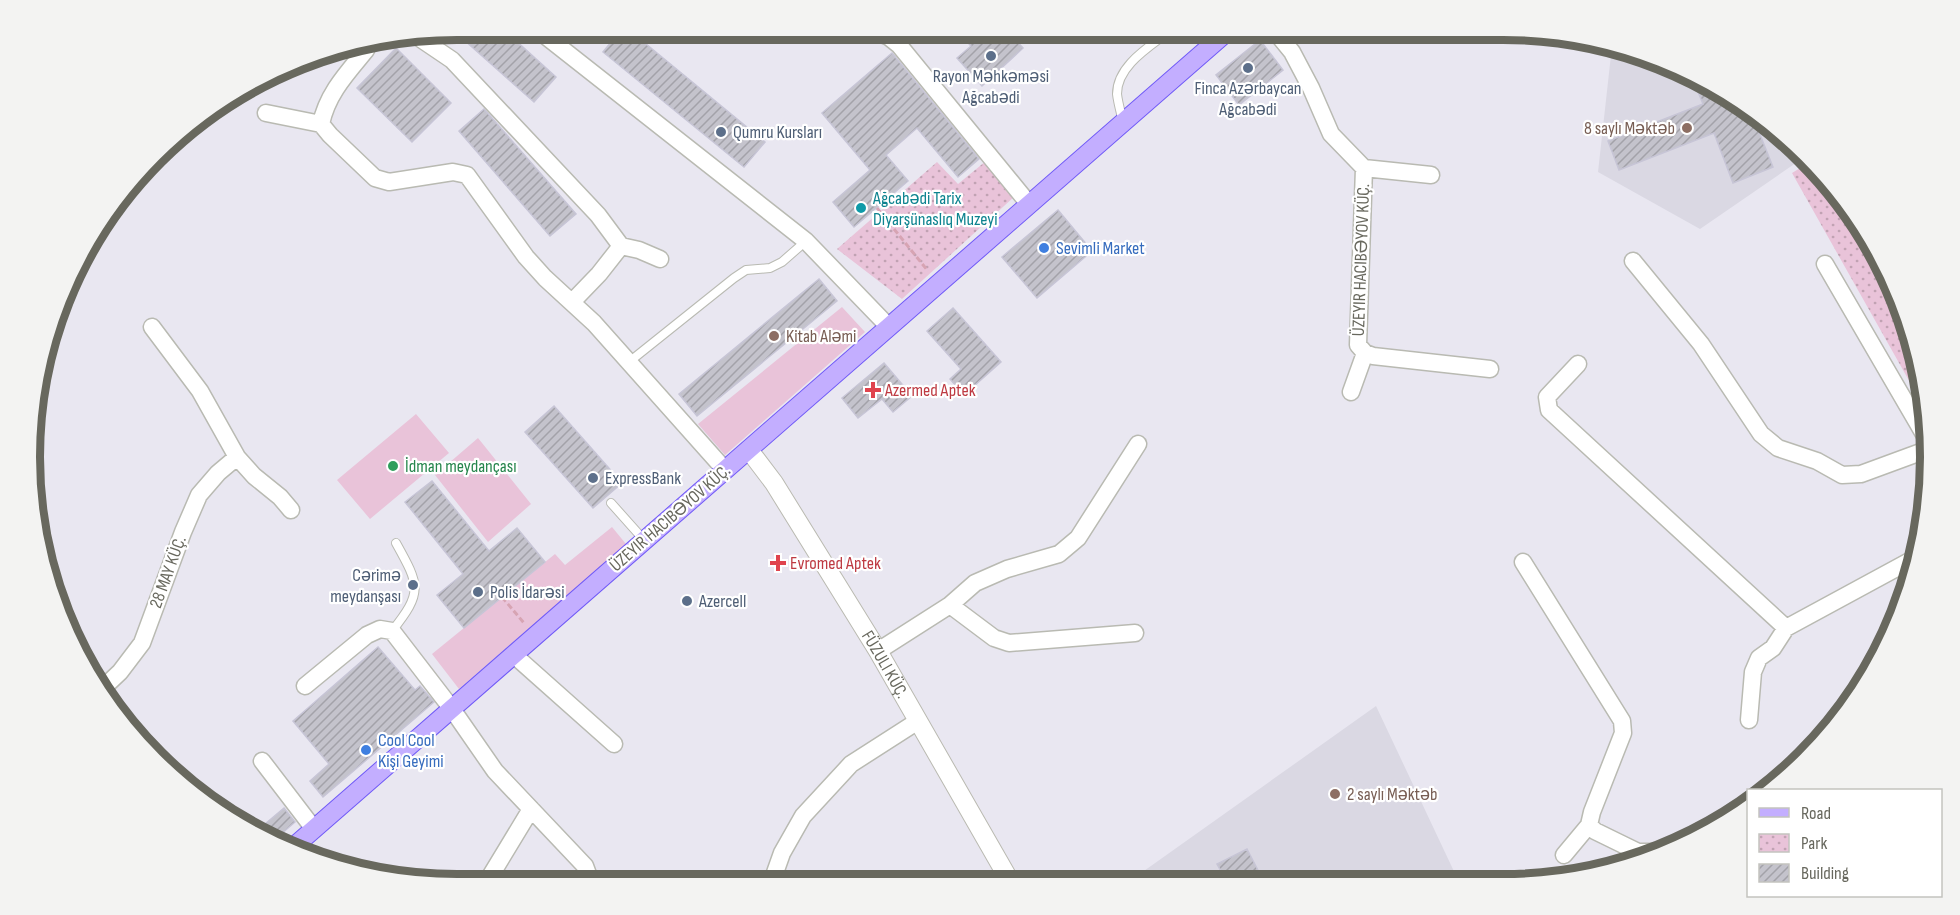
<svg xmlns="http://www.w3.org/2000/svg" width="1960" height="915" font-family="'Sofia Sans Condensed',sans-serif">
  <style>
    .education { fill: #dad8e3 }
    .green { fill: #e9c3d9 }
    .park { fill: url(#park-dots) }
    .building { fill: url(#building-hatch); stroke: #c7c5d6; stroke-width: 1.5 }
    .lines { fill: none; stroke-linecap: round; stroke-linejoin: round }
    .lane-casing { stroke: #b9bab2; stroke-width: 10 }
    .street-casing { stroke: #b9bab2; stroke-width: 19 }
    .secondary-casing { stroke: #babab1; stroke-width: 20 }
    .primary-casing { stroke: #705af7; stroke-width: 20 }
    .path { stroke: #d7a4b3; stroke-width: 3; stroke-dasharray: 6 3; stroke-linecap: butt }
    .lane { stroke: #fff; stroke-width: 8 }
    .street { stroke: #fff; stroke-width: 16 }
    .secondary { stroke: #fff; stroke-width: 18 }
    .primary { stroke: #c3aeff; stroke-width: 18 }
    .service-dot { fill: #5c6f8a; stroke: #fff; stroke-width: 2 }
    .education-dot { fill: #8d6e63; stroke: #fff; stroke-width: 2 }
    .culture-dot { fill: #0f9aa8; stroke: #fff; stroke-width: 2 }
    .shop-dot { fill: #3f7fe0; stroke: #fff; stroke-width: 2 }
    .health-dot { fill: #e0444e; stroke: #fff; stroke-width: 2 }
    .leisure-dot { fill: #2e9e5b; stroke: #fff; stroke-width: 2 }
    .labels { text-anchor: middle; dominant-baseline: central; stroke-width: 4.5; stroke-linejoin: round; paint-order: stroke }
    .service-label { font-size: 18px; fill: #4e5e75; stroke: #fff; text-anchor: start }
    .education-label { font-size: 18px; fill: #785e54; stroke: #fff; text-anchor: start }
    .culture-label { font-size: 18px; fill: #0d838f; stroke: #fff; text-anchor: start }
    .shop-label { font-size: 18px; fill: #366cbe; stroke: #fff; text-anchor: start }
    .street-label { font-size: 18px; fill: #68685e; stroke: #fff }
    .health-label { font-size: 18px; fill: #be3a42; stroke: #fff; text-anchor: start }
    .leisure-label { font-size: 18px; fill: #27864d; stroke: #fff; text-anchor: start }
    .rim { fill: none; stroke: #68685e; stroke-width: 8 }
  </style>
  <defs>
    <pattern id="park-dots" width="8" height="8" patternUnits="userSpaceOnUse" patternTransform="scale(1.5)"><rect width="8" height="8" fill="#e9c3d9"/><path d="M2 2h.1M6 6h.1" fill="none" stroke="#c1a2b3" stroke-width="1.8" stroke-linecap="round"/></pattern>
    <pattern id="building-hatch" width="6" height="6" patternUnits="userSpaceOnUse" patternTransform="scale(1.5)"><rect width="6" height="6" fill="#c4c3cc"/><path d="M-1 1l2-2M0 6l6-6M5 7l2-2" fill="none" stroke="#a3a2a9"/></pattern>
  </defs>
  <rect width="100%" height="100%" fill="#e9e7f1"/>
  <path class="education" d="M 1612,46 L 1666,62 L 1740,102 L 1806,156 L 1700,229 L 1598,172 Z
    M 1376,706 L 1459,882 L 1127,883 Z"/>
  <path class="green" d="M 842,307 L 865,332 L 725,455 L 698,424 Z
    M 416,414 L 449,453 L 370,519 L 337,480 Z
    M 478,438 L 531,504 L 488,542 L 435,475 Z
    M 612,527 L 626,544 L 459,689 L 432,654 L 555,554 L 565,565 Z"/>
  <path class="park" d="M 986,161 L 1015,196 L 902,299 L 837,249 L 937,162 L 958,184 Z
    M 1810,162 L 1858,220 L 1897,294 L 1922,374 L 1925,409 L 1792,173 Z"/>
  <path class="building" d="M 504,30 L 556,77 L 534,102 L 454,31 Z
    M 621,30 L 629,30 L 765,142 L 744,167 L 603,52 Z
    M 956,30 L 1006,30 L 1023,48 L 982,86 L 957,58 L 971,46 Z
    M 1260,40 L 1283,70 L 1239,105 L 1216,75 Z
    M 396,48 L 451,103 L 412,142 L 357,88 Z
    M 892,53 L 979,159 L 958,177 L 917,128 L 886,155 L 908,181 L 854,227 L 833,202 L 870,170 L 822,113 Z
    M 1692,77 L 1740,102 L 1751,112 L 1773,167 L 1733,183 L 1714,133 L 1619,170 L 1608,141 L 1703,104 Z
    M 484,109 L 576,214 L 550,236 L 459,131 Z
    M 1058,210 L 1092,251 L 1037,298 L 1002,257 Z
    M 819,279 L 837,301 L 697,416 L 679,394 Z
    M 953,308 L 1001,362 L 964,395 L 950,379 L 961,369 L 927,331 Z
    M 884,363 L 912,396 L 893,412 L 882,399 L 858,418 L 842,398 Z
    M 554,406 L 622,483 L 593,508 L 525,432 Z
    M 432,481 L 489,551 L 517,528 L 545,562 L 464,628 L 437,595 L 463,574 L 405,502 Z
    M 378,647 L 415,690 L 420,686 L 434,702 L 323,797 L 310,781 L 329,764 L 293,721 Z
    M 284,808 L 295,822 L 274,840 L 258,830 Z
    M 1247,849 L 1264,882 L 1227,882 L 1217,864 Z"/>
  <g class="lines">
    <defs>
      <path id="lane" d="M 1123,122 C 1121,113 1118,103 1117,94 C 1117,65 1151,46 1171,30
        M 629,362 L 734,278 L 746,270 L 770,268 L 782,262 L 806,241
        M 611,503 L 644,540
        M 392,631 C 423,592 420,586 396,543"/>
      <path id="street" d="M 538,30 L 806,241 L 889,327
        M 872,30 L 889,37 L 899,45 L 1029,204
        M 1274,30 L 1292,52 L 1311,88 L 1331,134 L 1364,168 L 1358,345 L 1365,353 L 1373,356 L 1490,369
        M 418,37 L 452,60 L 598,215 L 621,246 L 599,274 L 572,302
        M 365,45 L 366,50 C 347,73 327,94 321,124 L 330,135 L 375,178 L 389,182 L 453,172 L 467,175 L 526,257 L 545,278 L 594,323 L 725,470
        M 266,113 L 321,124
        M 1364,168 L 1431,175
        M 621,246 L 639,250 L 660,259
        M 1633,261 L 1701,344 L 1761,434 L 1778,448 L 1817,461 L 1842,475 L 1861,474 L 1929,449
        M 1825,264 L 1928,441
        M 152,327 L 200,391 L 237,457 L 254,476 L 280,497 L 291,510
        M 1578,364 L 1547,397 L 1549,410 L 1786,628
        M 1351,392 L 1365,353
        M 1523,562 L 1622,721 L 1623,733 L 1592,812 L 1589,825 L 1595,831 L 1638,852 L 1667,852
        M 950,605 L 994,638 L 1009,643 L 1135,633
        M 878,651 L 950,605 L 975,583 L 1007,569 L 1059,554 L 1078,538 L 1138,444
        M 514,655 L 614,744
        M 305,686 L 367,635 L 380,629 L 392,631 L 452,709 L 495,771 L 585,866 L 592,885
        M 102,689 L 120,672 L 142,643 L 183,532 L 199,495 L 218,473 L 237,457
        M 1749,720 L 1753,672 L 1759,658 L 1773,648 L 1786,628 L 1917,557
        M 262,761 L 314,829
        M 1564,855 L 1589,825
        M 771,884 L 782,853 L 803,816 L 851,764 L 918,721
        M 485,885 L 531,809"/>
      <g id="secondary">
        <path id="s1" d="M 749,450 L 774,483 L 878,651 L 1011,883"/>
      </g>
      <path id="primary" d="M 290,850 L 1229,30"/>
    </defs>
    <use href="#lane" class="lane-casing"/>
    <use href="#street" class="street-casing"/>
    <use href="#secondary" class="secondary-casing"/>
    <use href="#primary" class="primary-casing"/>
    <path class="path" d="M 877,208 L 928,271
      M 502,597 L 524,623"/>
    <use href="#lane" class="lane"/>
    <use href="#street" class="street"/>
    <use href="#secondary" class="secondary"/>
    <use href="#primary" class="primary"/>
  </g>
  <g class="service-dot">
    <circle cx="991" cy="56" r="6"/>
    <circle cx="1248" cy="68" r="6"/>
    <circle cx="721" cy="132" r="6"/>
    <circle cx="593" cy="478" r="6"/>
    <circle cx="413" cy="585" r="6"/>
    <circle cx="478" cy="592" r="6"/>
    <circle cx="687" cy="601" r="6"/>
  </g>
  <g class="education-dot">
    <circle cx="1687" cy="128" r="6"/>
    <circle cx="774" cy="336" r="6"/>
    <circle cx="1335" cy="794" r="6"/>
  </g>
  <circle class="culture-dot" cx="861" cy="208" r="6"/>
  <g class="shop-dot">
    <circle cx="1044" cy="248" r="6"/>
    <circle cx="366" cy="750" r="6"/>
  </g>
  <g class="health-dot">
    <path d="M870 381h6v6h6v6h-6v6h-6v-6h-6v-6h6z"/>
    <path d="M775 554h6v6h6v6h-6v6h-6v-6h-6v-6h6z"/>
  </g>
  <circle class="leisure-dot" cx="393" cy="466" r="6"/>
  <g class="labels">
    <g class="service-label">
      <text x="991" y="76" text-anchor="middle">Rayon Məhkəməsi<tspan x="991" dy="21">Ağcabədi</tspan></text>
      <text x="1248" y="88" text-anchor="middle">Finca Azərbaycan<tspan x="1248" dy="21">Ağcabədi</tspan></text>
      <text x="733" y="132">Qumru Kursları</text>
      <text x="605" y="478">ExpressBank</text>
      <text x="401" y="575" text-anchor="end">Cərimə<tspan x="401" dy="21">meydanşası</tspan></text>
      <text x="490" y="592">Polis İdarəsi</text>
      <text x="699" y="601">Azercell</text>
    </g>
    <g class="education-label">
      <text x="1675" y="128" text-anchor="end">8 saylı Məktəb</text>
      <text x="786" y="336">Kitab Aləmi</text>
      <text x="1347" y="794">2 saylı Məktəb</text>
    </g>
    <g class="culture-label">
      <text x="873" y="198">Ağcabədi Tarix<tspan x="873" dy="21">Diyarşünaslıq Muzeyi</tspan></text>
    </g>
    <g class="shop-label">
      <text x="1056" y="248">Sevimli Market</text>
      <text x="378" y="740">Cool Cool<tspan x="378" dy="21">Kişi Geyimi</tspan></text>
    </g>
    <g class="street-label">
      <text transform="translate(1361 260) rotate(-88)">ÜZEYIR HACIBƏYOV KÜÇ.</text>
      <text transform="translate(670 518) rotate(-41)">ÜZEYIR HACIBƏYOV KÜÇ.</text>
      <text transform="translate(168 572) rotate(-70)">28 MAY KÜÇ.</text>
      <text stroke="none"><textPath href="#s1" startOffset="254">FÜZULI KÜÇ.</textPath></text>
    </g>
    <g class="health-label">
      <text x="885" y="390">Azermed Aptek</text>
      <text x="790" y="563">Evromed Aptek</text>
    </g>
    <g class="leisure-label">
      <text x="405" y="466">İdman meydançası</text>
    </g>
  </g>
  <path d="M0 0H1960V915H0ZM457 40H1503A417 417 0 0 1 1920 457V457A417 417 0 0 1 1503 874H457A417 417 0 0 1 40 457V457A417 417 0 0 1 457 40Z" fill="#f3f3f2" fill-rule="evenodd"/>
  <path class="rim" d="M457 40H1503A417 417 0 0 1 1920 457V457A417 417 0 0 1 1503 874H457A417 417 0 0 1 40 457V457A417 417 0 0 1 457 40Z"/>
  <rect x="1747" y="789" width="195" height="108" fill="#ffffff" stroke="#c3c3bf" stroke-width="1.5"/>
  <rect x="1759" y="808" width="30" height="9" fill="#c3aeff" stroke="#c3c3bf" stroke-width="1.5"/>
  <text x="1801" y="819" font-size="18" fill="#68685e">Road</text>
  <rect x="1759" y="834" width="30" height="18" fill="url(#park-dots)" stroke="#c3c3bf" stroke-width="1.5"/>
  <text x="1801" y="849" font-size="18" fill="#68685e">Park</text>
  <rect x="1759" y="864" width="30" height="18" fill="url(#building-hatch)" stroke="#c3c3bf" stroke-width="1.5"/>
  <text x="1801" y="879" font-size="18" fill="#68685e">Building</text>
</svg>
